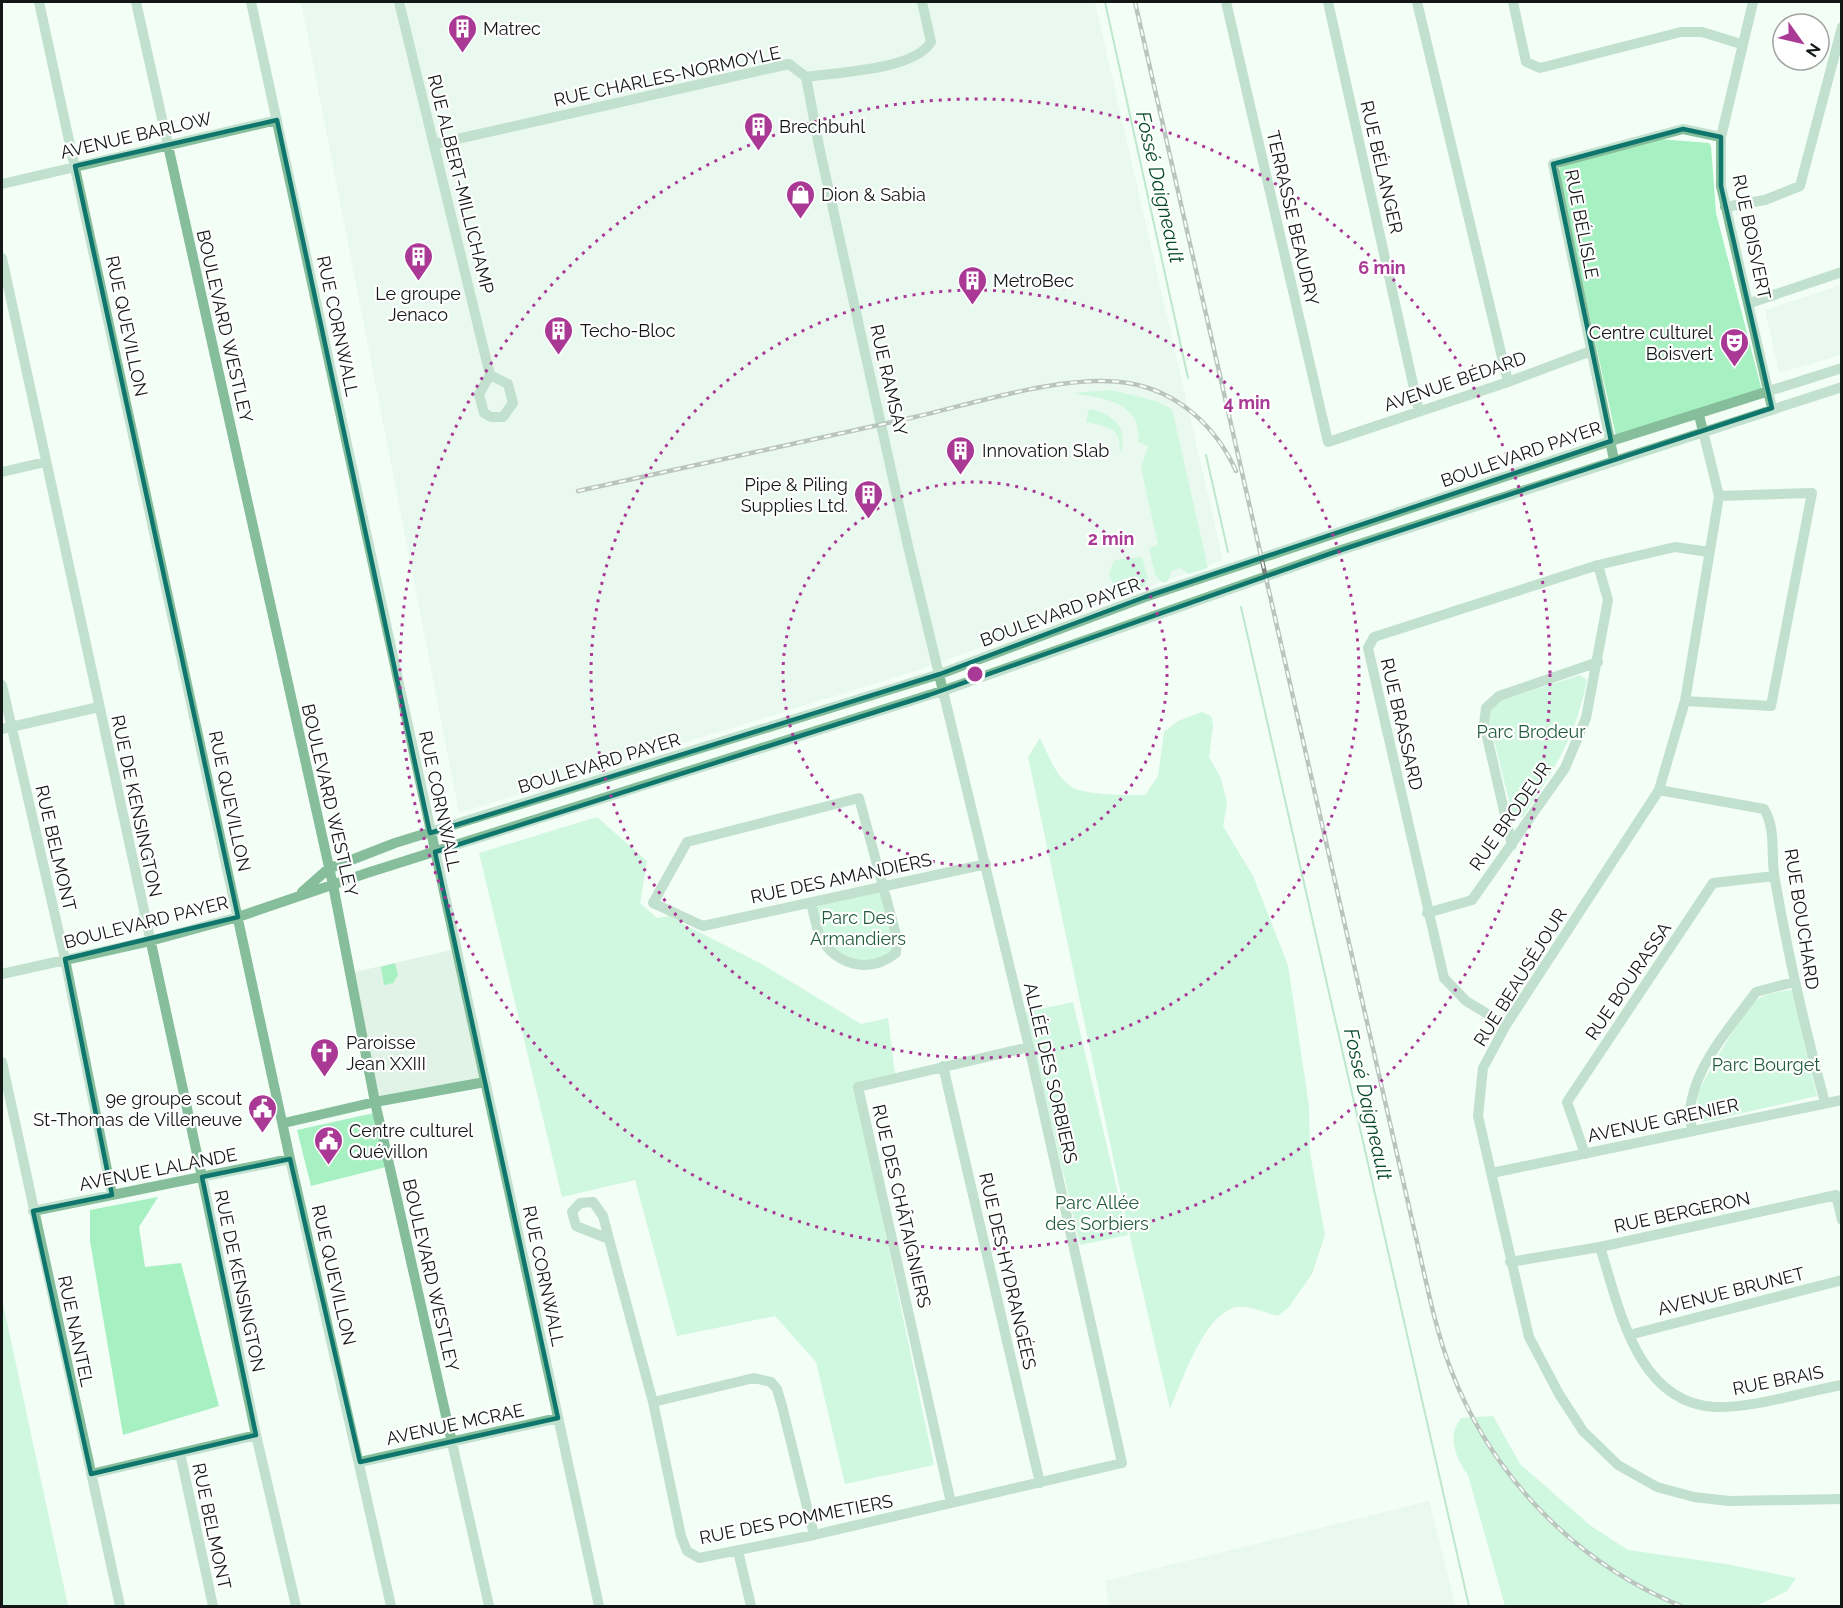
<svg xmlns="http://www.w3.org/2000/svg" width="1843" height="1608" font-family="Raleway,sans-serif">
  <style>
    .built { fill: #e1f3e7 }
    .green { fill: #a7f0c2 }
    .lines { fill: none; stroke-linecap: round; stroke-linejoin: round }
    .stream { stroke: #7cce9c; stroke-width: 2 }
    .minor { stroke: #86bd9a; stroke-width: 10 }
    .rail-casing { stroke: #78807b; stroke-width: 4.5 }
    .rail { stroke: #fff; stroke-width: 2; stroke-dasharray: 7; stroke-linecap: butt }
    .marked { fill: none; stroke: #0f766e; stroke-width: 4.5; stroke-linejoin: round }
    .ring { fill: none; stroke: #aa3995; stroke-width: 3; stroke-dasharray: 3 6 }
    .labels { text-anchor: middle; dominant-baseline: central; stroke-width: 4.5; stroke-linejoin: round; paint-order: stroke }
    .poi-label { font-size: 18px; fill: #131715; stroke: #fff; text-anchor: start }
    .street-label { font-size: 18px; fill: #131715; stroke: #fff }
    .park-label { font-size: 18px; fill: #215d3c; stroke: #fff }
    .water-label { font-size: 20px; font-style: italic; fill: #06492a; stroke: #fff }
    .centre { fill: #aa3995; stroke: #fff; stroke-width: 3 }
    .ring-label { font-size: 18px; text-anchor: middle; font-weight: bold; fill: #aa3995; stroke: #fff; stroke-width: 4.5; stroke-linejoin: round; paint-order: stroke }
  </style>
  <rect width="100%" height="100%" fill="#f3fef7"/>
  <path class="built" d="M 301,2 L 1095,2 L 1223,560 L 915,671 L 459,813 Z
    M 1841,285 L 1841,355 L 1779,373 L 1765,310 Z
    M 456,949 L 485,1082 L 375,1102 L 350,973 Z
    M 1429,1501 L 1456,1606 L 1109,1606 L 1105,1581 Z"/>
  <path class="green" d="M 1659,139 L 1709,143 L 1711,146 L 1716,213 L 1762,391 L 1616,436 L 1558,173 L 1563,162 Z
    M 1112,390 L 1156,401 L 1172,409 L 1208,568 L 1188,574 L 1181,568 L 1171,571 L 1168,581 L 1163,583 L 1155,575 L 1149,548 L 1158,545 L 1141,468 L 1148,446 L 1138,442 C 1143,401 1102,398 1071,393 Z
    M 1092,409 C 1113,415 1128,427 1121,451 L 1119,450 C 1123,427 1103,426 1086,422 L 1088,411 Z
    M 1142,557 L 1148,578 L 1145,586 L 1118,595 L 1109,574 L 1114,560 Z
    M 1580,675 L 1587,680 C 1576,737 1554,769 1523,817 L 1513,817 L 1488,716 L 1496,702 Z
    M 1202,712 L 1211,716 L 1213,725 L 1209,757 L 1221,778 L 1227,803 L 1223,826 L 1253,876 L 1288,965 L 1309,1106 L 1310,1153 L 1325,1235 L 1312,1274 L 1288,1308 L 1278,1316 C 1266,1313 1249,1305 1237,1307 C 1204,1313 1182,1382 1170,1409 L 1130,1237 L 1028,757 L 1040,738 C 1048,754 1055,775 1070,786 C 1082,795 1128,796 1145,795 L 1158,776 L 1164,732 L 1178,721 Z
    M 597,817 L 647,861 L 640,903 L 657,918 L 676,915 L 681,923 L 760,963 L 861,1024 L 888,1018 L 895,1073 L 854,1085 L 934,1465 L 845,1484 L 816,1362 L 775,1316 L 677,1336 L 635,1180 L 562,1197 L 479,853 Z
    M 883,885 L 896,953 L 859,967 L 822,940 L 811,903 Z
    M 395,963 L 398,975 L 393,983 L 384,985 L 381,967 Z
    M 1792,990 L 1817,1096 L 1703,1122 C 1697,1116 1697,1104 1698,1095 C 1699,1085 1744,1012 1753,1003 C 1764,993 1778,992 1792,990 Z
    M 1073,1002 L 1128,1235 L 1080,1245 L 1026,1012 Z
    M 374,1113 L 386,1167 L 311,1186 L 297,1130 Z
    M 158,1197 L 139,1227 L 145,1267 L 181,1263 L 219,1406 L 123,1435 L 90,1241 L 90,1210 Z
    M 2,1299 L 68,1606 L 2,1606 Z
    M 1493,1416 L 1520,1464 L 1591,1526 L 1628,1550 L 1726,1564 L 1796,1578 L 1787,1591 L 1756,1606 L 1505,1606 L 1468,1475 C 1455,1457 1447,1437 1461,1418 Z"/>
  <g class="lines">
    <path class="stream" d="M 1105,2 L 1188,378
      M 1206,455 L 1228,552
      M 1241,607 L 1469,1606"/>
    <path class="minor" d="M 39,2 L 290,1159 L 391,1606
      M 136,2 L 333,885 L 375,1102 L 489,1606
      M 251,2 L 599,1606
      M 399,2 L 490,375 L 479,394 L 484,413 L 491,417 L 503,417 L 513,403 L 508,384 L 490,375
      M 1226,2 L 1328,442 L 1508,382 L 1591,351
      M 1328,2 L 1419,411
      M 1417,2 L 1508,382
      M 1513,2 L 1526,62 L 1540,68 L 1681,32 L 1702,32 L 1741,44
      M 1753,2 L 1721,137 L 1721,186 L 1772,408
      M 435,144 L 789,64 L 806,77 C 839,72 914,70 931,42 L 922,2
      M 2,184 L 277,120
      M 1725,207 L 1765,200 L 1800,186 L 1842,27
      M 2,258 L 202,1177 L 256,1435 L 296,1606
      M 1750,303 L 1842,272
      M 1699,415 L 1719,496 L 1685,701 L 1659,790 L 1506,1025 L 1483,1068 L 1478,1116 L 1529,1337 L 1559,1394 L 1583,1431 L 1618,1465 L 1657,1487 L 1694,1497 L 1729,1501 L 1842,1499
      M 1614,460 L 1553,164 L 1683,129 L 1721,137
      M 2,472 L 45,462
      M 2,685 L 65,959 L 112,1195
      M 1685,701 L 1771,706 L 1812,493 L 1719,496
      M 2,729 L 99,707
      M 1659,790 L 1764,809 C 1777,830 1770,856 1775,880 C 1788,955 1805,1029 1825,1103
      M 1512,845 L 1484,724 L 1486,708 L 1499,696 L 1598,662
      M 302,892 L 328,869 L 395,843 L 940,674 L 1145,597 L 1611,441 L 1842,368
      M 811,903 C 814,914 816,930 822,940 C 839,967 872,973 896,953 L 897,938 L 859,798 L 687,842 L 653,903 L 703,926 L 986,864
      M 1427,913 L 1472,900 L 1565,768 L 1586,718 L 1608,600 L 1598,565
      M 2,974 L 150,941 L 238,917 L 367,873 L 945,690 L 1335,552 L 1842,387
      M 1506,1025 L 1466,1001 L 1444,978 L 1368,648 L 1374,637 L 1598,565 L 1675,547 L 1709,552
      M 2,1062 L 120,1606
      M 943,1066 L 1040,1483
      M 284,1123 L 375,1102 L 485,1082
      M 1692,1131 C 1691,1122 1689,1112 1691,1103 C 1698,1062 1732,1025 1756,992 L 1794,982
      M 1585,1154 L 1567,1102 L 1713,883 L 1774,876
      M 1492,1173 L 1842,1100
      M 33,1211 L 290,1159
      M 609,1239 L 576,1226 L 572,1212 L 580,1203 L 593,1202 L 603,1216 L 609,1239 L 653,1402 L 681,1536 L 687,1551 L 699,1558 L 814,1535 L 1122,1463 L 1029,1047 L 908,546 L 819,146 L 806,77
      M 1600,1247 C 1619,1306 1636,1403 1715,1407 C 1754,1408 1803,1392 1842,1385
      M 1510,1262 L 1600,1247 L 1836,1195 L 1842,1220
      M 1629,1335 L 1842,1280
      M 653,1402 L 754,1378 L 771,1382 L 777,1389 L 782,1406 L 814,1535
      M 180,1453 L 213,1606
      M 360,1462 L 558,1418
      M 91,1474 L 256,1435
      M 951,1503 L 858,1087 L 1029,1047
      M 738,1551 L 751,1606"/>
    <defs>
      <path id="rail" d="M 1135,2 L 1422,1264 C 1430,1300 1438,1336 1451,1370 C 1492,1477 1576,1563 1681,1606
        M 578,491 C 690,466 803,442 915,417 C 976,403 1067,373 1128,383 C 1177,391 1216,426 1236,471"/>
    </defs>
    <use href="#rail" class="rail-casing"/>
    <use href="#rail" class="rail"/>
  </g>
  <path d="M0 0H1843V1608H0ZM 277,120 L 430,833 L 940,674 L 1145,597 L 1611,441 L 1553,164 L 1683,129 L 1721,137 L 1721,186 L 1772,408 L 1335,552 L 929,695 L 435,852 L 558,1418 L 360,1462 L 290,1159 L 202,1177 L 256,1435 L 91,1474 L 33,1211 L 112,1195 L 65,959 L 238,917 L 75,166 Z" fill="#f3fef7" fill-opacity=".55" fill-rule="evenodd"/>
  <path class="marked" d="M 277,120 L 430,833 L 940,674 L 1145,597 L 1611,441 L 1553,164 L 1683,129 L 1721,137 L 1721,186 L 1772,408 L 1335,552 L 929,695 L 435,852 L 558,1418 L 360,1462 L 290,1159 L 202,1177 L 256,1435 L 91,1474 L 33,1211 L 112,1195 L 65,959 L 238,917 L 75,166 Z"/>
  <g class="ring">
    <circle cx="975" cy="674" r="192"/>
    <circle cx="975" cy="674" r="384"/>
    <circle cx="975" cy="674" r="575"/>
  </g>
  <defs>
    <symbol id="building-pin" viewBox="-11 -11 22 30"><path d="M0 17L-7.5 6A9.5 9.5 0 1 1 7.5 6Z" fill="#aa3995" stroke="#fff"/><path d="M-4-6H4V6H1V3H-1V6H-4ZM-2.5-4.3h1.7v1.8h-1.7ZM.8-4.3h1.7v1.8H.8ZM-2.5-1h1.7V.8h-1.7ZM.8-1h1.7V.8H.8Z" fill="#fff"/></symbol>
    <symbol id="shop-pin" viewBox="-11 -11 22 30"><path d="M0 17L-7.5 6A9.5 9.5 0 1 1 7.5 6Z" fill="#aa3995" stroke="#fff"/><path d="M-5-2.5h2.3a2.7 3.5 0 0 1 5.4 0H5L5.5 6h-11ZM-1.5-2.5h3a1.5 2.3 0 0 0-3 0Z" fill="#fff"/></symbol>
    <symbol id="theatre-pin" viewBox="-11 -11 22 30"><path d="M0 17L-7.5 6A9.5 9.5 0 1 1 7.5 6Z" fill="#aa3995" stroke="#fff"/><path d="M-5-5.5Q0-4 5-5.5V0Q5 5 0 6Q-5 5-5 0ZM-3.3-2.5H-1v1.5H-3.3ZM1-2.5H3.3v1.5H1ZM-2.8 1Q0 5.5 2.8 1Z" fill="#fff"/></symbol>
    <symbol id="church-pin" viewBox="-11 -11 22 30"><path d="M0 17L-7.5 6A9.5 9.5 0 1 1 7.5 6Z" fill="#aa3995" stroke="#fff"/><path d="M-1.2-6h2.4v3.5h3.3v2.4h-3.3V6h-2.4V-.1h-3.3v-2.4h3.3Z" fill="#fff"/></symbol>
    <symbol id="civic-pin" viewBox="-11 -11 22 30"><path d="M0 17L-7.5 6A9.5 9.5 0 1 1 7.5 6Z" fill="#aa3995" stroke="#fff"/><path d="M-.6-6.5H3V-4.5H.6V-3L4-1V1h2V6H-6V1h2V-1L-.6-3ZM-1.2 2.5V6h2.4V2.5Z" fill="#fff"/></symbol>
  </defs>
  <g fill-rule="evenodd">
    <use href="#building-pin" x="446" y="12" width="33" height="45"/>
    <use href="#building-pin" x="742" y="110" width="33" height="45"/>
    <use href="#shop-pin" x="784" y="178" width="33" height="45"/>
    <use href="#building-pin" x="402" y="240" width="33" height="45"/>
    <use href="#building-pin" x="956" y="264" width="33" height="45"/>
    <use href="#building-pin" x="542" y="314" width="33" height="45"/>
    <use href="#theatre-pin" x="1718" y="326" width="33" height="45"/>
    <use href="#building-pin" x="944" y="434" width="33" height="45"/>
    <use href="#building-pin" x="852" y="478" width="33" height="45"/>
    <use href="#church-pin" x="308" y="1036" width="33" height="45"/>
    <use href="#civic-pin" x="246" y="1092" width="33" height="45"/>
    <use href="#civic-pin" x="312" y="1124" width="33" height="45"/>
  </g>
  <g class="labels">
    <g class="poi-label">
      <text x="483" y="28">Matrec</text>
      <text x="779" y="126">Brechbuhl</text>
      <text x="821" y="194">Dion &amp; Sabia</text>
      <text x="993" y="280">MetroBec</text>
      <text x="418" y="293" text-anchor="middle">Le groupe<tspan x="418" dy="21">Jenaco</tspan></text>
      <text x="580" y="330">Techo-Bloc</text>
      <text x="1713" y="332" text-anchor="end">Centre culturel<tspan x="1713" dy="21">Boisvert</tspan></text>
      <text x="982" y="450">Innovation Slab</text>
      <text x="848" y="484" text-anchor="end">Pipe &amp; Piling<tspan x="848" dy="21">Supplies Ltd.</tspan></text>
      <text x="346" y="1042">Paroisse<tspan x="346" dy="21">Jean XXIII</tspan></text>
      <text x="242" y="1098" text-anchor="end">9e groupe scout<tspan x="242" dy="21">St-Thomas de Villeneuve</tspan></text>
      <text x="349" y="1130">Centre culturel<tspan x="349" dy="21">Quévillon</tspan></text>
    </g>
    <g class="street-label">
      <text transform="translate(667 76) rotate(-12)">RUE CHARLES-NORMOYLE</text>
      <text transform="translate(136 135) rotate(-13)">AVENUE BARLOW</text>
      <text transform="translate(1382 167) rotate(77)">RUE BÉLANGER</text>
      <text transform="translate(461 184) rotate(76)">RUE ALBERT-MILLICHAMP</text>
      <text transform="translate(1293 218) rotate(77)">TERRASSE BEAUDRY</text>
      <text transform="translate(1582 224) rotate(79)">RUE BÉLISLE</text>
      <text transform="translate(1752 237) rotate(78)">RUE BOISVERT</text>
      <text transform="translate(127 326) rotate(78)">RUE QUEVILLON</text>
      <text transform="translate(225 326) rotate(77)">BOULEVARD WESTLEY</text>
      <text transform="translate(338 326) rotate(78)">RUE CORNWALL</text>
      <text transform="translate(889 380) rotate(77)">RUE RAMSAY</text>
      <text transform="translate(1455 381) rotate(-19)">AVENUE BÉDARD</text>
      <text transform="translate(1521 454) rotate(-19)">BOULEVARD PAYER</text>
      <text transform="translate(1060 612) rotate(-20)">BOULEVARD PAYER</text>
      <text transform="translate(1402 724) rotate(77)">RUE BRASSARD</text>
      <text transform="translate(599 763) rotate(-17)">BOULEVARD PAYER</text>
      <text transform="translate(330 800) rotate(77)">BOULEVARD WESTLEY</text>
      <text transform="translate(230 801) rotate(78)">RUE QUEVILLON</text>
      <text transform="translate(440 801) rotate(78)">RUE CORNWALL</text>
      <text transform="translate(137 806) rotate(78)">RUE DE KENSINGTON</text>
      <text transform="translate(1510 816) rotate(-55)">RUE BRODEUR</text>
      <text transform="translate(56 848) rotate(77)">RUE BELMONT</text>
      <text transform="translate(841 878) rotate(-12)">RUE DES AMANDIERS</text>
      <text transform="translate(1802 919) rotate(81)">RUE BOUCHARD</text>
      <text transform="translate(146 922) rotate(-14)">BOULEVARD PAYER</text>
      <text transform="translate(1520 977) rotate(-58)">RUE BEAUSÉJOUR</text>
      <text transform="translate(1628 981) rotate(-56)">RUE BOURASSA</text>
      <text transform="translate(1051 1073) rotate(77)">ALLÉE DES SORBIERS</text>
      <text transform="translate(1663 1120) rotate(-12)">AVENUE GRENIER</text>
      <text transform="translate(158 1169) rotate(-11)">AVENUE LALANDE</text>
      <text transform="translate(902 1206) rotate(77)">RUE DES CHÂTAIGNIERS</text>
      <text transform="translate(1682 1212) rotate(-12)">RUE BERGERON</text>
      <text transform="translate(1008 1271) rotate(77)">RUE DES HYDRANGÉES</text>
      <text transform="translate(334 1275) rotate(77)">RUE QUEVILLON</text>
      <text transform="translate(431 1275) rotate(77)">BOULEVARD WESTLEY</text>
      <text transform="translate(544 1276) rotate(78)">RUE CORNWALL</text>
      <text transform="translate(240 1281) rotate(78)">RUE DE KENSINGTON</text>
      <text transform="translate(1731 1291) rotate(-14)">AVENUE BRUNET</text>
      <text transform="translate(76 1331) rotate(78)">RUE NANTEL</text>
      <text transform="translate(1778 1380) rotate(-11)">RUE BRAIS</text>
      <text transform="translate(455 1424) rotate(-12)">AVENUE MCRAE</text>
      <text transform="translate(796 1519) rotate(-11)">RUE DES POMMETIERS</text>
      <text transform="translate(212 1526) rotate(78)">RUE BELMONT</text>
    </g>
    <g class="park-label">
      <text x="1531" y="731">Parc Brodeur</text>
      <text x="858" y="917">Parc Des<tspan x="858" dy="21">Armandiers</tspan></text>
      <text x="1766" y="1064">Parc Bourget</text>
      <text x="1097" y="1202">Parc Allée<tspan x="1097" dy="21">des Sorbiers</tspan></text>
    </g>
    <g class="water-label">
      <text transform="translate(1160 187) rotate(77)">Fossé Daigneault</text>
      <text transform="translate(1368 1104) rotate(77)">Fossé Daigneault</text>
    </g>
  </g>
  <circle cx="975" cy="674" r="9" class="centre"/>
  <g class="ring-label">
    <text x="1382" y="274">6 min</text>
    <text x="1247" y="409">4 min</text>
    <text x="1111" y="545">2 min</text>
  </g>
  <rect width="1843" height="1608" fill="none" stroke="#131715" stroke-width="6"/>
  <g transform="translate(1801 42) rotate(124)"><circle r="28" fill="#ffffff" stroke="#a1a2a1" stroke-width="1.5"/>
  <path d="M0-4.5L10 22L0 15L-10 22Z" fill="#aa3995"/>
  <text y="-9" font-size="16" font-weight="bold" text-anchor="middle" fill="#131715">N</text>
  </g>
</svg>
